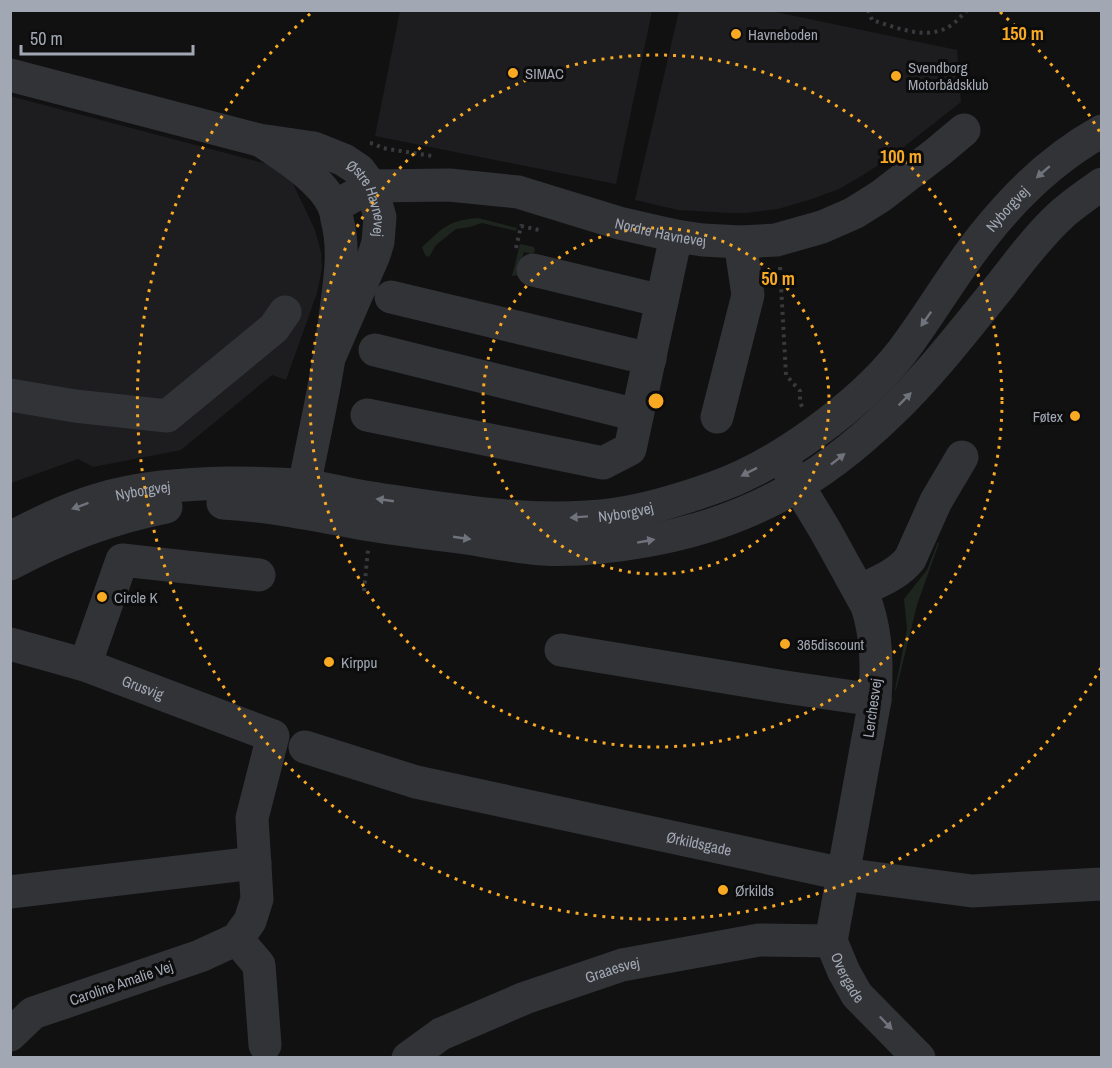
<svg xmlns="http://www.w3.org/2000/svg" width="1112" height="1068" font-family="'Archivo Narrow',sans-serif">
  <style>
    .built { fill: #1d1d1f }
    .green { fill: #1d251e }
    .lines { fill: none; stroke-linecap: round; stroke-linejoin: round }
    .path { stroke: #383a3e; stroke-width: 4; stroke-dasharray: 3 4.5; stroke-linecap: butt }
    .minor { stroke: #323337; stroke-width: 33 }
    .oneway { fill: #6f737c }
    .ring { fill: none; stroke: #f9a922; stroke-width: 3; stroke-dasharray: 3 6 }
    .poi-dot { fill: #f9a922; stroke: #0c0c0d; stroke-width: 2 }
    .labels { text-anchor: middle; dominant-baseline: central; stroke-width: 6; stroke-linejoin: round; paint-order: stroke }
    .poi-label { font-size: 15px; fill: #a1a8b4; stroke: #0c0c0d; text-anchor: start }
    .street-label { font-size: 15px; fill: #a1a8b4; stroke: #0c0c0d }
    .centre { fill: #f9a922; stroke: #0c0c0d; stroke-width: 3 }
    .ring-label { font-size: 18px; text-anchor: middle; font-weight: bold; fill: #f9a922; stroke: #0c0c0d; stroke-width: 6; stroke-linejoin: round; paint-order: stroke }
  </style>
  <rect width="100%" height="100%" fill="#111112"/>
  <path class="built" d="M 400,11 L 652,11 L 616,184 L 375,136 Z
    M 679,11 L 771,11 L 957,50 L 961,102 L 891,157 L 863,175 L 839,189 L 812,199 L 778,209 L 746,213 L 730,213 L 678,210 L 635,200 Z
    M 10,96 L 286,169 L 315,230 L 321,252 L 322,269 L 317,293 L 286,380 L 272,375 L 181,450 L 93,467 L 78,459 L 11,483 Z"/>
  <path class="green" d="M 478,218 L 517,228 L 516,231 L 482,223 L 470,227 L 456,229 L 436,245 L 429,257 L 425,255 L 422,247 C 444,227 447,221 478,218 Z
    M 520,244 L 534,247 L 535,251 L 532,254 L 524,252 L 518,275 L 512,276 Z
    M 938,542 L 939,543 L 917,605 L 896,690 L 895,690 L 907,629 L 904,599 L 927,570 Z"/>
  <g class="lines">
    <path class="path" d="M 868,10 L 872,20 C 898,28 929,42 953,24 C 958,20 962,15 967,10
      M 370,143 L 375,144 L 382,148 L 432,156
      M 516,248 L 521,226 L 539,230
      M 780,267 L 786,375 L 800,391 L 800,402 L 803,409
      M 364,591 L 368,550"/>
    <g class="minor">
      <path id="s1" d="M 10,75 L 259,140 L 314,148 L 344,160 L 359,170 L 371,186 L 380,217 L 378,242 L 374,255 L 330,356"/>
      <path d="M 263,142 C 287,158 321,179 334,206 C 336,210 336,215 337,219 C 345,250 340,279 336,310 C 329,369 316,427 304,486 L 301,507"/>
      <path id="s2" d="M 334,207 L 371,186 L 449,185 L 518,192 L 619,223 L 676,236 L 703,240 L 740,242 L 776,240 L 822,227 L 854,213 L 881,196 L 939,151 L 964,130"/>
      <path d="M 533,270 L 662,301"/>
      <path d="M 391,297 L 650,359"/>
      <path d="M 375,350 L 637,415"/>
      <path d="M 10,395 L 75,406 L 167,416 L 274,328 L 285,312"/>
      <path d="M 367,415 L 603,463 L 630,449 L 676,236"/>
      <path d="M 717,417 L 748,295 L 740,242"/>
      <path id="s3" d="M 788,469 L 825,530 L 867,606 C 877,636 877,668 875,700 L 831,941 L 844,972 L 857,995 L 919,1058"/>
      <path d="M 223,503 C 273,506 321,516 370,525 C 402,530 434,534 466,538 C 492,542 517,547 543,549 C 577,551 611,547 645,541 C 744,524 818,483 890,413 C 931,374 965,329 1001,285 C 1019,262 1038,236 1061,215 C 1073,204 1088,194 1102,184"/>
      <path id="s4" d="M 10,538 C 39,523 67,509 97,500 C 140,487 184,484 228,483 C 253,483 279,483 303,486 C 328,488 353,496 378,499 C 456,511 537,525 616,514 C 650,509 682,499 713,488 C 776,467 860,405 901,353 C 930,315 954,272 984,235 C 1017,193 1055,157 1102,131"/>
      <path d="M 10,564 C 60,537 110,518 166,507"/>
      <path d="M 859,591 C 878,582 897,575 910,559 L 936,501 L 962,457"/>
      <path id="s5" d="M 10,644 L 85,665 L 273,736 L 252,818 L 257,899 L 250,921 L 237,939 L 200,956 L 33,1013 L 10,1035"/>
      <path d="M 561,650 L 785,687 L 875,700"/>
      <path d="M 85,665 L 122,560 L 259,575"/>
      <path id="s6" d="M 305,747 L 416,782 L 843,874 L 972,891 L 1102,884"/>
      <path d="M 10,892 L 255,863"/>
      <path d="M 237,939 L 259,965 L 265,1045"/>
      <path id="s7" d="M 408,1058 L 441,1034 L 525,998 L 622,965 L 759,940 L 831,941"/>
    </g>
  </g>
  <defs><path id="oneway-solid" d="M-6-.8H1V-3.2L6.5 0L1 3.2V.8H-6Z" transform="scale(1.5)"/></defs>
  <g class="oneway">
    <use href="#oneway-solid" transform="translate(1043 172) rotate(139)"/>
    <use href="#oneway-solid" transform="translate(926 319) rotate(125)"/>
    <use href="#oneway-solid" transform="translate(905 399) rotate(-45)"/>
    <use href="#oneway-solid" transform="translate(838 459) rotate(-38)"/>
    <use href="#oneway-solid" transform="translate(749 472) rotate(153)"/>
    <use href="#oneway-solid" transform="translate(385 500) rotate(-172)"/>
    <use href="#oneway-solid" transform="translate(80 506) rotate(160)"/>
    <use href="#oneway-solid" transform="translate(579 517) rotate(176)"/>
    <use href="#oneway-solid" transform="translate(462 538) rotate(8)"/>
    <use href="#oneway-solid" transform="translate(646 541) rotate(-10)"/>
    <use href="#oneway-solid" transform="translate(886 1023) rotate(46)"/>
  </g>
  <g class="ring">
    <circle cx="656" cy="401" r="173"/>
    <circle cx="656" cy="401" r="346"/>
    <path d="M1101 668A519 519 0 1 1 312 12M1000 12A519 519 0 0 1 1101 134"/>
  </g>
  <g class="poi-dot">
    <circle cx="736" cy="34" r="6"/>
    <circle cx="513" cy="73" r="6"/>
    <circle cx="896" cy="76" r="6"/>
    <circle cx="1075" cy="416" r="6"/>
    <circle cx="102" cy="597" r="6"/>
    <circle cx="785" cy="644" r="6"/>
    <circle cx="329" cy="662" r="6"/>
    <circle cx="723" cy="890" r="6"/>
  </g>
  <g class="labels">
    <g class="poi-label">
      <text x="748" y="34">Havneboden</text>
      <text x="908" y="67">Svendborg<tspan x="908" dy="17">Motorbådsklub</tspan></text>
      <text x="525" y="73">SIMAC</text>
      <text x="1063" y="416" text-anchor="end">Føtex</text>
      <text x="114" y="597">Circle K</text>
      <text x="797" y="644">365discount</text>
      <text x="341" y="662">Kirppu</text>
      <text x="735" y="890">Ørkilds</text>
    </g>
    <g class="street-label">
      <text stroke="none"><textPath href="#s1" startOffset="393">Østre Havnevej</textPath></text>
      <text stroke="none"><textPath href="#s4" startOffset="1132">Nyborgvej</textPath></text>
      <text stroke="none"><textPath href="#s2" startOffset="338">Nordre Havnevej</textPath></text>
      <text stroke="none"><textPath href="#s4" startOffset="142">Nyborgvej</textPath></text>
      <text stroke="none"><textPath href="#s4" startOffset="628">Nyborgvej</textPath></text>
      <text stroke="none"><textPath href="#s5" startOffset="140">Grusvig</textPath></text>
      <text transform="translate(872 708) rotate(-82)">Lerchesvej</text>
      <text stroke="none"><textPath href="#s6" startOffset="406">Ørkildsgade</textPath></text>
      <text stroke="none"><textPath href="#s7" startOffset="224">Graaesvej</textPath></text>
      <text stroke="none"><textPath href="#s3" startOffset="538">Overgade</textPath></text>
      <text transform="translate(121 983) rotate(-19)">Caroline Amalie Vej</text>
    </g>
  </g>
  <circle cx="656" cy="401" r="9" class="centre"/>
  <g class="ring-label">
    <text x="1023" y="40">150 m</text>
    <text x="901" y="163">100 m</text>
    <text x="778" y="285">50 m</text>
  </g>
  <rect width="1112" height="1068" fill="none" stroke="#a1a8b4" stroke-width="24"/>
  <path d="M21 45v9h172v-9" fill="none" stroke="#a1a8b4" stroke-width="3"/>
  <text x="30" y="45" font-size="18" fill="#a1a8b4" stroke="#0c0c0d" stroke-width="4.5" paint-order="stroke">50 m</text>
</svg>
